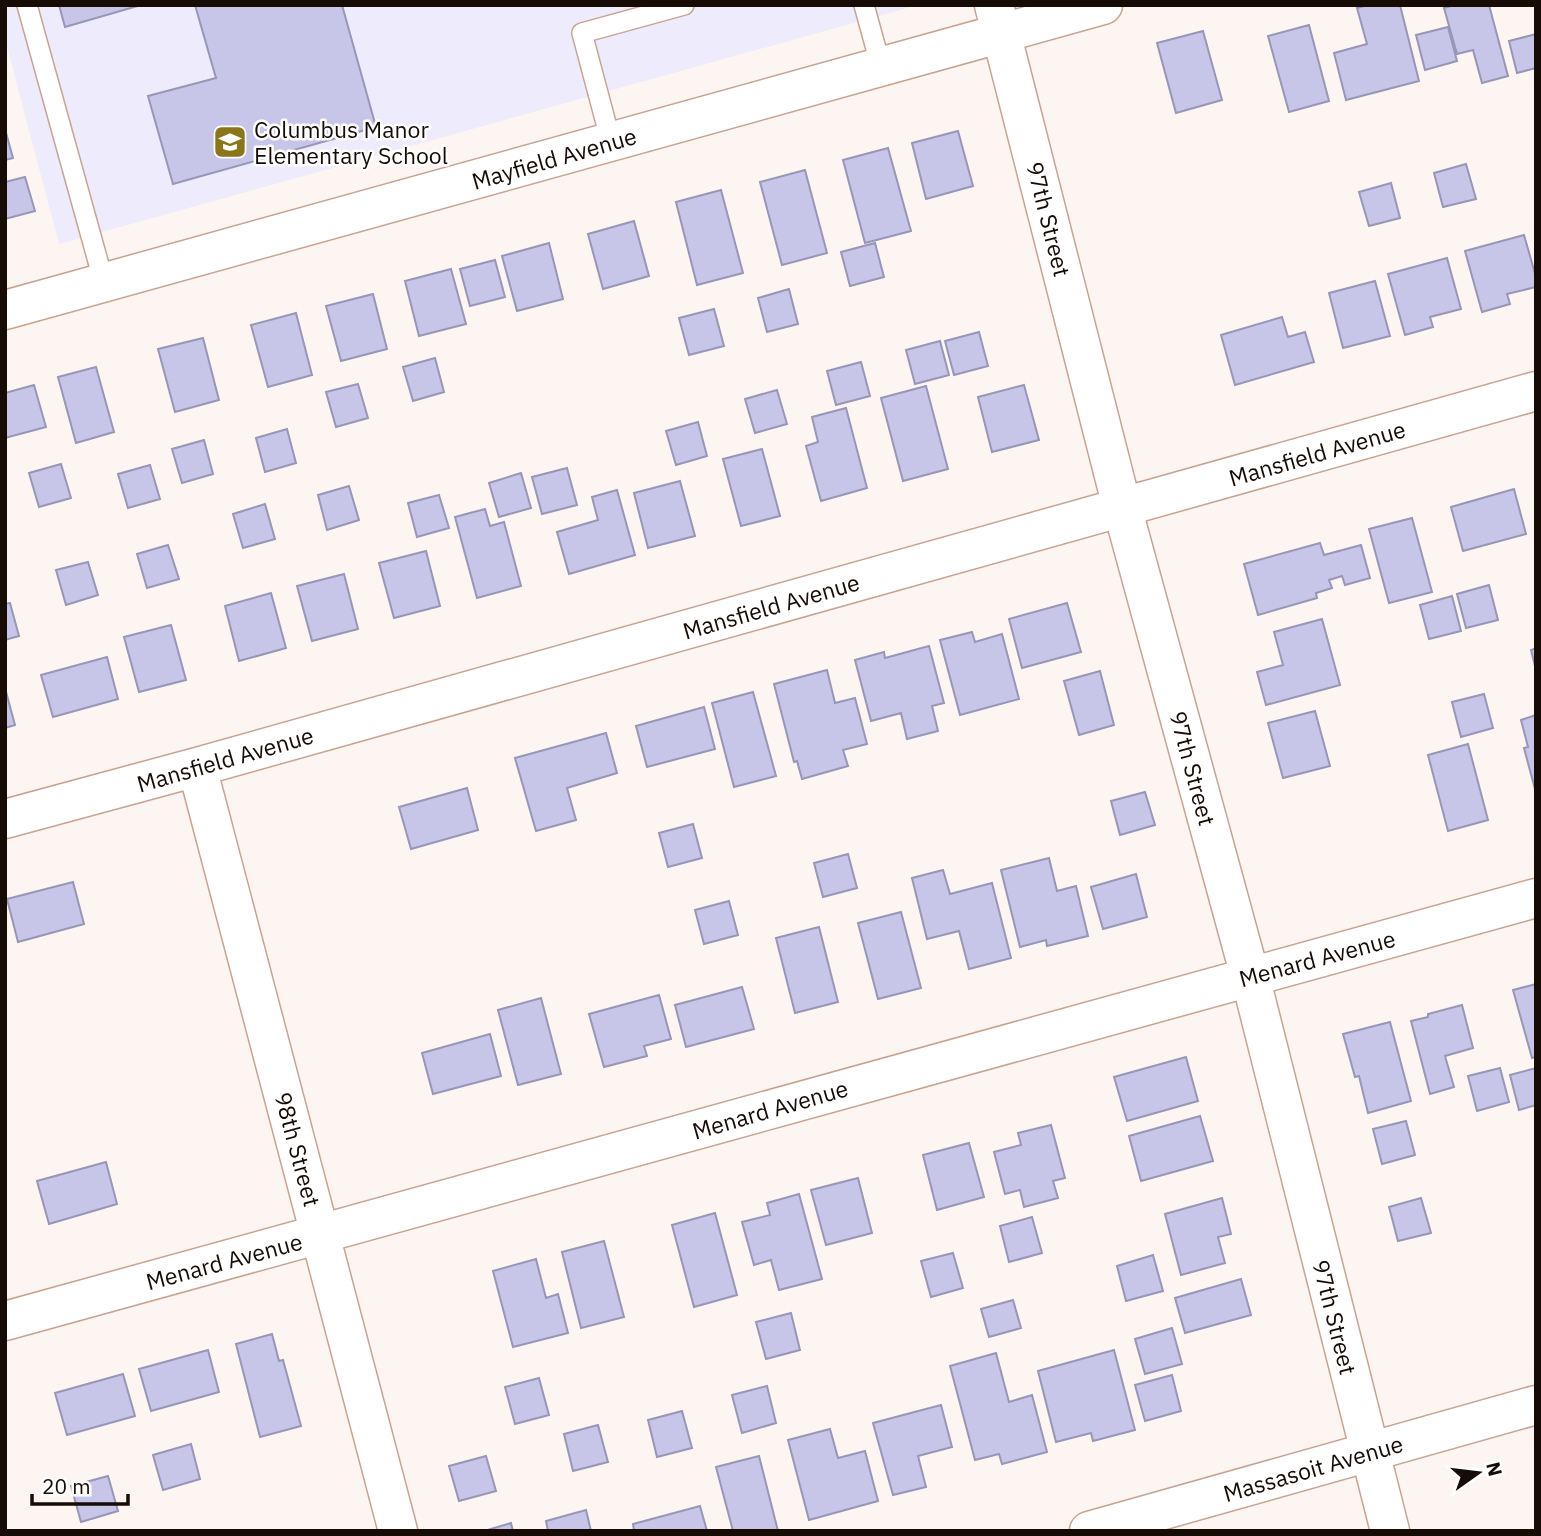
<svg xmlns="http://www.w3.org/2000/svg" width="1541" height="1536" font-family="'IBM Plex Sans',sans-serif">
  <style>
    .education { fill: #edebfc }
    .building { fill: #c7c6e9; stroke: #9796b7; stroke-width: 2 }
    .lines { fill: none; stroke-linecap: round; stroke-linejoin: round }
    .lane-casing { stroke: #c7a492; stroke-width: 22 }
    .street-casing { stroke: #c7a492; stroke-width: 41 }
    .lane { stroke: #fff; stroke-width: 19 }
    .street { stroke: #fff; stroke-width: 38 }
    .labels { text-anchor: middle; dominant-baseline: central; stroke-width: 5; stroke-linejoin: round; paint-order: stroke }
    .poi-label { font-size: 23px; fill: #170b06; stroke: #fff; text-anchor: start }
    .street-label { font-size: 23px; fill: #170b06; stroke: #fff }
  </style>
  <rect width="100%" height="100%" fill="#fdf5f1"/>
  <path class="education" d="M 5,5 L 918,5 L 59,244 L 5,39 Z"/>
  <path class="building" d="M 59,5 L 141,5 L 65,27 Z
    M 195,5 L 342,5 L 376,127 L 173,184 L 148,96 L 216,78 Z
    M 1368,5 L 1400,5 L 1419,81 L 1346,100 L 1334,53 L 1367,44 L 1357,8 Z
    M 1454,5 L 1489,5 L 1508,76 L 1482,83 L 1473,50 L 1457,54 L 1444,8 Z
    M 1309,25 L 1329,101 L 1289,112 L 1268,36 Z
    M 1448,27 L 1457,61 L 1425,70 L 1416,35 Z
    M 1203,31 L 1222,100 L 1176,113 L 1157,43 Z
    M 1536,34 L 1536,68 L 1517,73 L 1509,41 Z
    M 5,129 L 13,158 L 5,160 Z
    M 958,131 L 973,186 L 926,199 L 912,143 Z
    M 888,148 L 911,231 L 865,243 L 843,160 Z
    M 1466,164 L 1476,199 L 1443,207 L 1434,173 Z
    M 805,170 L 827,253 L 782,265 L 760,182 Z
    M 25,177 L 35,211 L 5,219 L 5,182 Z
    M 1391,183 L 1400,218 L 1369,226 L 1359,192 Z
    M 721,190 L 743,273 L 697,285 L 676,202 Z
    M 634,221 L 649,276 L 603,289 L 588,234 Z
    M 1524,235 L 1536,277 L 1536,287 L 1507,294 L 1510,304 L 1482,312 L 1465,251 Z
    M 549,243 L 563,299 L 517,311 L 502,256 Z
    M 875,243 L 884,277 L 850,286 L 841,252 Z
    M 1447,258 L 1461,309 L 1430,317 L 1433,327 L 1405,335 L 1388,274 Z
    M 495,260 L 505,297 L 470,306 L 460,269 Z
    M 451,269 L 466,324 L 419,336 L 405,281 Z
    M 1375,281 L 1390,336 L 1343,348 L 1329,293 Z
    M 789,289 L 798,324 L 767,332 L 758,298 Z
    M 373,294 L 387,349 L 341,361 L 326,306 Z
    M 714,309 L 724,346 L 689,355 L 679,318 Z
    M 296,313 L 312,375 L 268,387 L 251,325 Z
    M 1282,317 L 1288,337 L 1305,332 L 1314,362 L 1235,385 L 1221,335 Z
    M 979,332 L 988,366 L 954,375 L 945,341 Z
    M 203,338 L 219,400 L 175,412 L 158,349 Z
    M 940,341 L 949,375 L 915,384 L 906,350 Z
    M 435,358 L 444,392 L 413,401 L 403,367 Z
    M 861,362 L 870,396 L 836,405 L 827,371 Z
    M 96,367 L 114,432 L 76,443 L 58,377 Z
    M 358,384 L 368,418 L 336,427 L 326,392 Z
    M 34,385 L 46,427 L 5,438 L 5,393 Z
    M 1024,385 L 1039,440 L 992,452 L 978,397 Z
    M 926,386 L 948,469 L 903,481 L 881,398 Z
    M 777,390 L 787,424 L 755,433 L 745,399 Z
    M 846,408 L 867,488 L 821,501 L 806,446 L 818,442 L 812,417 Z
    M 698,422 L 707,456 L 676,465 L 666,431 Z
    M 287,429 L 296,463 L 265,472 L 256,438 Z
    M 204,440 L 213,474 L 182,483 L 172,449 Z
    M 762,449 L 780,516 L 741,526 L 723,459 Z
    M 61,464 L 71,498 L 39,507 L 29,473 Z
    M 150,465 L 160,499 L 128,508 L 118,474 Z
    M 567,468 L 577,505 L 542,514 L 532,477 Z
    M 521,473 L 531,508 L 499,517 L 489,483 Z
    M 680,481 L 695,536 L 648,548 L 634,493 Z
    M 349,486 L 359,520 L 327,530 L 318,495 Z
    M 1514,489 L 1526,534 L 1463,551 L 1451,507 Z
    M 617,490 L 635,555 L 569,574 L 557,532 L 598,520 L 592,497 Z
    M 439,495 L 449,528 L 417,537 L 408,503 Z
    M 265,504 L 275,539 L 243,548 L 233,514 Z
    M 485,509 L 490,526 L 504,522 L 521,586 L 477,598 L 455,517 Z
    M 1412,518 L 1432,592 L 1389,603 L 1369,529 Z
    M 1320,543 L 1324,555 L 1361,545 L 1370,578 L 1345,585 L 1342,576 L 1329,580 L 1332,588 L 1316,593 L 1317,598 L 1258,615 L 1244,564 Z
    M 168,545 L 179,579 L 147,588 L 137,554 Z
    M 426,551 L 440,606 L 394,618 L 379,563 Z
    M 88,562 L 98,595 L 66,605 L 56,570 Z
    M 344,574 L 358,629 L 312,641 L 297,586 Z
    M 1489,585 L 1498,620 L 1466,628 L 1457,594 Z
    M 271,593 L 286,648 L 239,661 L 225,606 Z
    M 1452,596 L 1461,631 L 1429,639 L 1420,605 Z
    M 10,603 L 19,636 L 5,640 L 5,604 Z
    M 1067,603 L 1081,652 L 1022,668 L 1009,619 Z
    M 1322,619 L 1340,685 L 1266,705 L 1257,672 L 1283,665 L 1274,632 Z
    M 171,625 L 186,680 L 139,692 L 124,637 Z
    M 972,632 L 975,642 L 1002,634 L 1019,699 L 960,715 L 940,640 Z
    M 929,646 L 944,703 L 932,706 L 938,731 L 907,739 L 901,713 L 871,721 L 855,660 L 884,652 L 885,658 Z
    M 1536,648 L 1536,670 L 1531,650 Z
    M 107,657 L 118,699 L 53,717 L 41,675 Z
    M 827,670 L 835,703 L 855,698 L 867,744 L 843,750 L 848,766 L 802,779 L 797,761 L 794,762 L 774,684 Z
    M 1100,671 L 1114,725 L 1079,735 L 1064,681 Z
    M 5,688 L 15,725 L 5,728 Z
    M 753,692 L 776,776 L 734,787 L 712,703 Z
    M 1484,694 L 1493,728 L 1461,737 L 1452,702 Z
    M 704,707 L 715,749 L 647,767 L 636,726 Z
    M 1315,711 L 1330,766 L 1283,778 L 1268,723 Z
    M 1536,715 L 1536,793 L 1524,748 L 1528,747 L 1521,720 Z
    M 606,733 L 617,773 L 567,788 L 576,820 L 536,831 L 515,758 Z
    M 1468,744 L 1488,820 L 1448,831 L 1428,755 Z
    M 467,788 L 478,830 L 411,849 L 399,807 Z
    M 1145,792 L 1155,825 L 1120,835 L 1111,801 Z
    M 693,824 L 702,858 L 668,867 L 659,833 Z
    M 848,854 L 857,888 L 823,897 L 814,863 Z
    M 1049,858 L 1057,891 L 1076,886 L 1088,936 L 1047,946 L 1046,940 L 1020,947 L 1001,870 Z
    M 943,870 L 950,894 L 992,883 L 1011,958 L 969,969 L 959,931 L 927,939 L 912,878 Z
    M 1136,874 L 1147,917 L 1103,929 L 1091,887 Z
    M 73,882 L 84,924 L 18,942 L 7,899 Z
    M 729,901 L 738,935 L 704,944 L 695,910 Z
    M 901,912 L 921,988 L 878,999 L 858,923 Z
    M 819,927 L 838,1002 L 795,1013 L 776,938 Z
    M 1536,984 L 1536,1057 L 1532,1058 L 1513,990 Z
    M 742,987 L 754,1029 L 686,1047 L 675,1005 Z
    M 659,995 L 671,1039 L 644,1046 L 647,1056 L 604,1067 L 589,1014 Z
    M 541,998 L 561,1074 L 518,1085 L 498,1010 Z
    M 1462,1005 L 1473,1048 L 1445,1056 L 1454,1087 L 1430,1094 L 1411,1021 L 1428,1017 L 1428,1014 Z
    M 1390,1022 L 1411,1101 L 1368,1113 L 1359,1076 L 1355,1077 L 1343,1034 Z
    M 490,1034 L 501,1076 L 433,1094 L 422,1053 Z
    M 1186,1057 L 1198,1101 L 1127,1121 L 1114,1077 Z
    M 1500,1068 L 1509,1102 L 1477,1111 L 1468,1076 Z
    M 1536,1068 L 1536,1105 L 1519,1110 L 1510,1075 Z
    M 1200,1116 L 1213,1161 L 1141,1181 L 1129,1136 Z
    M 1406,1121 L 1415,1155 L 1382,1164 L 1373,1129 Z
    M 1051,1125 L 1065,1178 L 1053,1181 L 1058,1198 L 1024,1207 L 1020,1190 L 1005,1194 L 994,1152 L 1021,1145 L 1018,1133 Z
    M 969,1143 L 984,1197 L 937,1210 L 923,1155 Z
    M 106,1162 L 117,1204 L 49,1224 L 37,1181 Z
    M 858,1178 L 872,1233 L 826,1245 L 811,1190 Z
    M 799,1194 L 822,1279 L 779,1290 L 771,1260 L 754,1265 L 742,1222 L 770,1215 L 767,1203 Z
    M 1222,1198 L 1231,1234 L 1218,1237 L 1225,1263 L 1181,1275 L 1165,1214 Z
    M 1421,1198 L 1431,1233 L 1398,1241 L 1389,1207 Z
    M 715,1213 L 737,1295 L 694,1307 L 672,1225 Z
    M 1032,1217 L 1042,1253 L 1009,1262 L 1000,1226 Z
    M 604,1241 L 624,1317 L 581,1328 L 562,1252 Z
    M 953,1253 L 963,1288 L 931,1297 L 921,1261 Z
    M 1153,1255 L 1163,1291 L 1126,1301 L 1117,1266 Z
    M 536,1259 L 546,1298 L 558,1294 L 568,1333 L 513,1347 L 493,1271 Z
    M 1241,1279 L 1251,1315 L 1185,1333 L 1175,1298 Z
    M 1013,1300 L 1021,1328 L 989,1337 L 981,1309 Z
    M 791,1313 L 800,1350 L 766,1359 L 756,1322 Z
    M 1172,1328 L 1182,1364 L 1145,1374 L 1135,1339 Z
    M 272,1334 L 279,1361 L 283,1360 L 301,1426 L 260,1437 L 236,1344 Z
    M 208,1350 L 219,1392 L 151,1411 L 139,1369 Z
    M 1114,1350 L 1135,1430 L 1093,1441 L 1091,1433 L 1056,1442 L 1038,1371 Z
    M 996,1353 L 1009,1402 L 1032,1395 L 1047,1452 L 1002,1464 L 999,1454 L 975,1460 L 950,1366 Z
    M 123,1374 L 135,1416 L 67,1435 L 55,1393 Z
    M 1172,1375 L 1181,1411 L 1145,1421 L 1135,1385 Z
    M 539,1378 L 549,1415 L 515,1424 L 505,1387 Z
    M 767,1386 L 776,1423 L 742,1433 L 732,1395 Z
    M 941,1405 L 952,1447 L 918,1456 L 926,1487 L 893,1495 L 873,1423 Z
    M 682,1411 L 692,1448 L 657,1457 L 648,1420 Z
    M 598,1425 L 608,1462 L 573,1471 L 564,1434 Z
    M 830,1429 L 838,1458 L 865,1451 L 878,1501 L 809,1520 L 788,1440 Z
    M 191,1444 L 200,1479 L 163,1490 L 153,1455 Z
    M 486,1456 L 496,1491 L 459,1501 L 449,1466 Z
    M 759,1456 L 778,1531 L 733,1531 L 716,1467 Z
    M 108,1476 L 118,1511 L 81,1522 L 71,1486 Z
    M 700,1506 L 707,1531 L 634,1531 L 633,1524 Z
    M 586,1510 L 591,1531 L 548,1531 L 546,1521 Z
    M 511,1523 L 513,1531 L 484,1531 Z"/>
  <g class="lines">
    <defs>
      <path id="lane" d="M 27,5 L 104,283
        M 864,5 L 881,67
        M 611,142 L 582,33 L 684,5"/>
      <path id="street" d="M 994,5 L 1122,507 L 1250,976 L 1390,1531
        M 5,310 L 1103,5
        M 197,767 L 398,1531
        M 5,819 L 197,767 L 1536,391
        M 5,1321 L 1536,898
        M 1089,1531 L 1536,1405"/>
    </defs>
    <use href="#lane" class="lane-casing"/>
    <use href="#street" class="street-casing"/>
    <use href="#lane" class="lane"/>
    <use href="#street" class="street"/>
  </g>
  <defs>
    <symbol id="school-square" viewBox="-11 -11 22 22"><rect x="-9" y="-9" width="18" height="18" rx="4" fill="#8a7518" stroke="#fff"/><path d="M0-5L7-2L0 1L-7-2ZM-4 1L0 2.5L4 1V4Q0 6-4 4Z" fill="#fff"/></symbol>
  </defs>
  <g fill-rule="evenodd">
    <use href="#school-square" x="211" y="123" width="38" height="38"/>
  </g>
  <g class="labels">
    <g class="poi-label">
      <text x="254" y="129">Columbus Manor<tspan x="254" dy="26">Elementary School</tspan></text>
    </g>
    <g class="street-label">
      <text transform="translate(554 158) rotate(-16)">Mayfield Avenue</text>
      <text transform="translate(1049 219) rotate(76)">97th Street</text>
      <text transform="translate(1317 453) rotate(-16)">Mansfield Avenue</text>
      <text transform="translate(771 606) rotate(-16)">Mansfield Avenue</text>
      <text transform="translate(225 759) rotate(-16)">Mansfield Avenue</text>
      <text transform="translate(1193 768) rotate(75)">97th Street</text>
      <text transform="translate(1317 958) rotate(-15)">Menard Avenue</text>
      <text transform="translate(770 1109) rotate(-16)">Menard Avenue</text>
      <text transform="translate(298 1149) rotate(75)">98th Street</text>
      <text transform="translate(224 1261) rotate(-15)">Menard Avenue</text>
      <text transform="translate(1335 1317) rotate(76)">97th Street</text>
      <text transform="translate(1313 1468) rotate(-16)">Massasoit Avenue</text>
    </g>
  </g>
  <rect width="1541" height="1536" fill="none" stroke="#170b06" stroke-width="14"/>
  <g transform="translate(1478 1473) rotate(76)" stroke="#ffffff" stroke-width="5" paint-order="stroke">
  <path d="M0-5L12 26L0 18L-12 26Z" fill="#170b06"/>
  <text y="-10" font-size="19" font-weight="bold" text-anchor="middle" fill="#170b06">N</text>
  </g>
  <path d="M32 1494v10h96v-10" fill="none" stroke="#170b06" stroke-width="3.5"/>
  <text x="42" y="1494" font-size="21" fill="#170b06" stroke="#ffffff" stroke-width="5" paint-order="stroke">20 m</text>
</svg>
